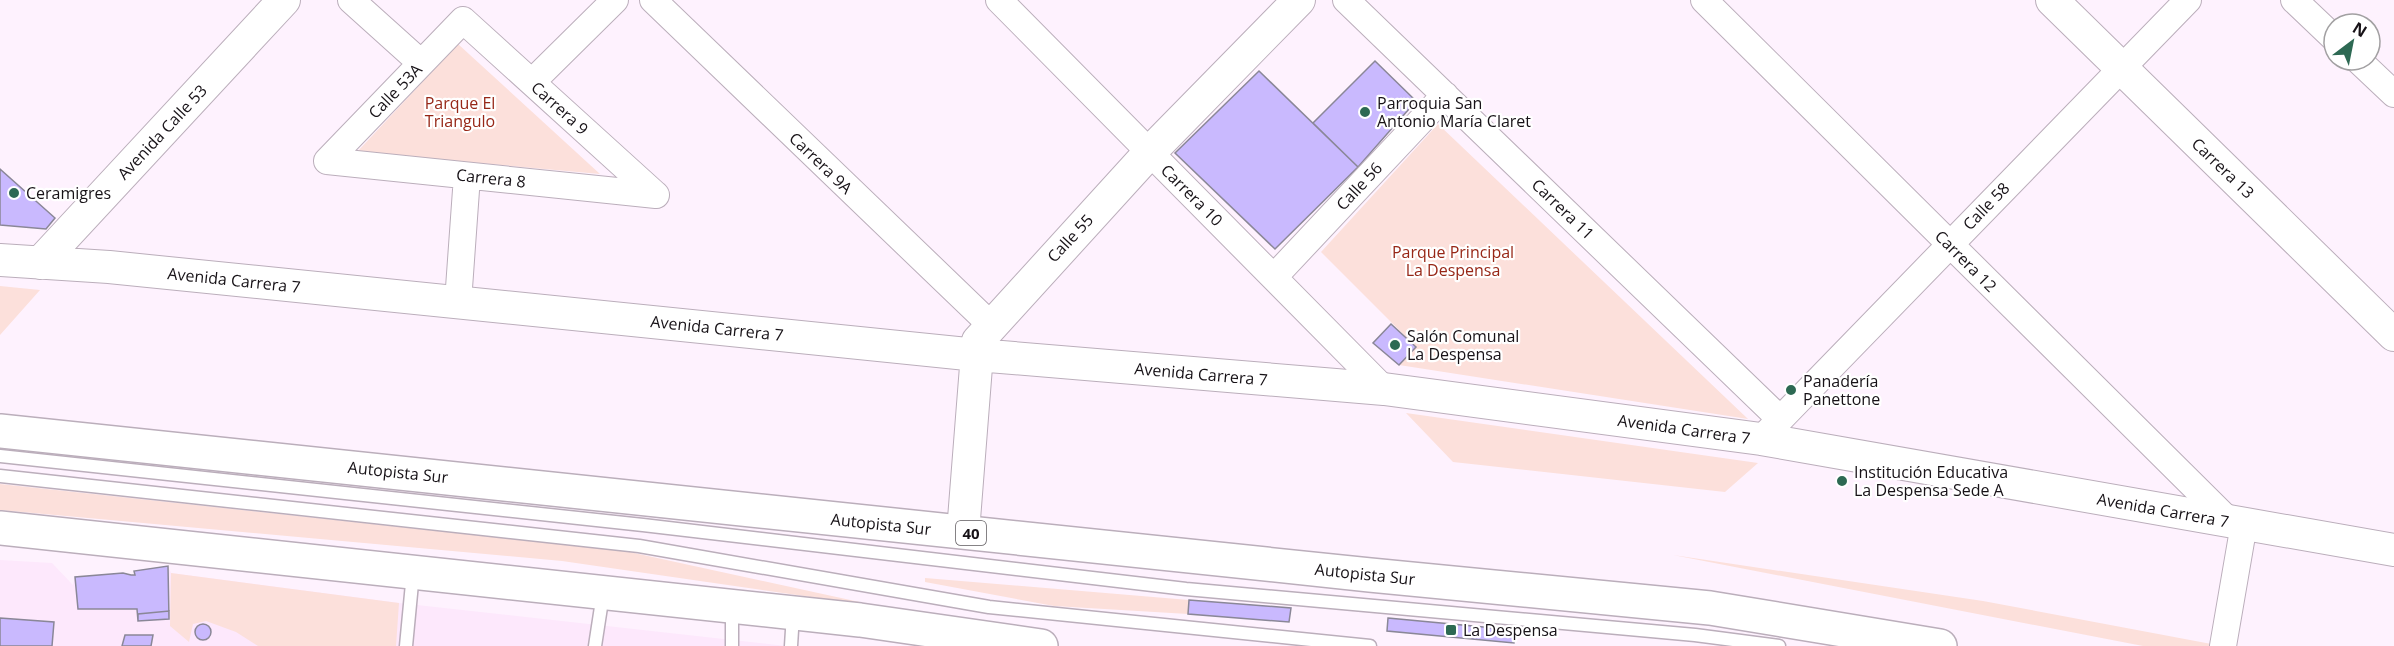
<svg xmlns="http://www.w3.org/2000/svg" width="2394" height="646" font-family="'Open Sans',sans-serif">
  <style>
    .built { fill: #fde8fc }
    .green { fill: #fce0db }
    .building { fill: #c9b9fe; stroke: #8a8797; stroke-width: 1.5 }
    .lines { fill: none; stroke-linecap: round; stroke-linejoin: round }
    .service-casing { stroke: #bbaebb; stroke-width: 15 }
    .minor-casing { stroke: #bbaebb; stroke-width: 28 }
    .tertiary-casing { stroke: #bbaebb; stroke-width: 34 }
    .trunk-casing { stroke: #bbaebb; stroke-width: 36 }
    .service { stroke: #fff; stroke-width: 12 }
    .minor { stroke: #fff; stroke-width: 26 }
    .tertiary { stroke: #fff; stroke-width: 32 }
    .trunk { stroke: #fff; stroke-width: 33 }
    .poi-dot { fill: #2d6953; stroke: #fff; stroke-width: 2 }
    .labels { text-anchor: middle; dominant-baseline: central; stroke-width: 4.5; stroke-linejoin: round; paint-order: stroke }
    .shield { fill: #fff; stroke: #5d595d; stroke-width: 1.5 }
    .shield-label { font-size: 15px; font-weight: bold; fill: #171217 }
    .street-label { font-size: 16px; fill: #171217; stroke: #fff }
    .park-label { font-size: 16px; fill: #972717; stroke: #fff }
    .poi-label { font-size: 16px; fill: #171217; stroke: #fff; text-anchor: start }
  </style>
  <rect width="100%" height="100%" fill="#fef2fe"/>
  <path class="built" d="M 0,560 L 52,563 L 73,585 L 75,577 L 123,573 L 131,575 L 135,575 L 134,571 L 168,566 L 171,573 L 399,603 L 786,646 L 0,646 Z"/>
  <path class="green" d="M 458,44 L 600,174 L 357,152 Z
    M 1438,124 L 1748,419 L 1399,365 L 1416,347 L 1321,252 Z
    M 0,286 L 40,290 L 0,335 Z
    M 1406,413 L 1758,463 L 1725,492 L 1453,462 Z
    M 0,484 L 625,551 L 887,608 L 562,561 L 0,510 Z
    M 1673,555 L 1983,601 L 2222,646 L 2143,646 Z
    M 171,573 L 399,603 L 396,646 L 258,646 L 236,632 L 206,621 L 193,624 L 189,642 L 170,626 Z
    M 925,578 L 1189,600 L 1188,614 L 1054,606 L 925,582 Z"/>
  <path class="building" d="M 1375,61 L 1416,101 L 1358,167 L 1313,123 Z
    M 1259,71 L 1358,167 L 1275,249 L 1175,153 Z
    M 0,169 L 55,218 L 46,229 L 0,225 Z
    M 1391,324 L 1416,347 L 1399,365 L 1373,343 Z
    M 168,566 L 169,619 L 138,621 L 137,609 L 78,609 L 75,577 L 123,573 L 131,575 L 135,575 L 134,571 Z
    M 1189,600 L 1291,608 L 1289,622 L 1188,614 Z
    M 169,611 L 169,619 L 138,621 L 138,614 Z
    M 0,618 L 54,622 L 52,646 L 0,646 Z
    M 1388,618 L 1515,630 L 1514,643 L 1387,631 Z
    M195 632a8 8 0 1 1 16 0a8 8 0 1 1-16 0Z
    M 125,635 L 153,635 L 151,646 L 122,646 Z"/>
  <g class="lines">
    <defs>
      <path id="service" d="M 0,456 L 643,525 L 1186,589 L 1695,635 L 1779,646
        M 0,476 L 639,546 L 989,607 L 1370,646
        M 732,607 L 732,646
        M 406,646 L 413,573
        M 595,646 L 603,594
        M 791,646 L 793,614"/>
      <path id="minor" d="M 351,0 L 421,63
        M 653,0 L 991,325
        M 999,0 L 1384,389
        M 1346,0 L 1779,418
        M 1704,0 L 2229,521
        M 2294,0 L 2334,38
        M 2358,60 L 2394,94
        M 532,82 L 615,0
        M 327,161 L 463,20 L 656,195
        M 327,161 L 656,195
        M 1274,277 L 1445,95
        M 458,302 L 467,176
        M 1761,439 L 2188,0
        M 2223,646 L 2244,524"/>
      <path id="tertiary" d="M 2052,0 L 2394,335
        M 0,260 L 109,267 L 977,355 L 1384,389 L 1761,439 L 2394,550
        M 40,263 L 284,0
        M 963,532 L 978,341 L 1150,152 L 1299,0"/>
      <path id="trunk" d="M 0,431 L 1370,575 L 1710,608 L 1940,646
        M 0,528 L 860,620 L 1041,646"/>
    </defs>
    <use href="#service" class="service-casing"/>
    <use href="#minor" class="minor-casing"/>
    <use href="#tertiary" class="tertiary-casing"/>
    <use href="#trunk" class="trunk-casing"/>
    <use href="#service" class="service"/>
    <use href="#minor" class="minor"/>
    <use href="#tertiary" class="tertiary"/>
    <use href="#trunk" class="trunk"/>
  </g>
  <g class="poi-dot">
    <circle cx="1365" cy="112" r="6"/>
    <circle cx="14" cy="193" r="6"/>
    <circle cx="1395" cy="345" r="6"/>
    <circle cx="1791" cy="390" r="6"/>
    <circle cx="1842" cy="481" r="6"/>
    <rect x="1445" y="624" width="12" height="12" rx="3"/>
  </g>
  <g class="labels">
    <rect class="shield" x="956" y="521" width="30" height="24" rx="4.5"/>
    <g class="shield-label">
      <text x="971" y="533">40</text>
    </g>
    <g class="street-label">
      <text transform="translate(395 91) rotate(-46)">Calle 53A</text>
      <text transform="translate(560 108) rotate(42)">Carrera 9</text>
      <text transform="translate(162 132) rotate(-47)">Avenida Calle 53</text>
      <text transform="translate(821 163) rotate(44)">Carrera 9A</text>
      <text transform="translate(2223 168) rotate(44)">Carrera 13</text>
      <text transform="translate(491 178) rotate(6)">Carrera 8</text>
      <text transform="translate(1359 186) rotate(-47)">Calle 56</text>
      <text transform="translate(1192 195) rotate(45)">Carrera 10</text>
      <text transform="translate(1986 206) rotate(-46)">Calle 58</text>
      <text transform="translate(1563 209) rotate(44)">Carrera 11</text>
      <text transform="translate(1070 238) rotate(-47)">Calle 55</text>
      <text transform="translate(1966 261) rotate(45)">Carrera 12</text>
      <text transform="translate(234 280) rotate(6)">Avenida Carrera 7</text>
      <text transform="translate(717 328) rotate(6)">Avenida Carrera 7</text>
      <text transform="translate(1201 374) rotate(5)">Avenida Carrera 7</text>
      <text transform="translate(1684 429) rotate(8)">Avenida Carrera 7</text>
      <text transform="translate(398 472) rotate(6)">Autopista Sur</text>
      <text transform="translate(2163 510) rotate(10)">Avenida Carrera 7</text>
      <text transform="translate(881 524) rotate(6)">Autopista Sur</text>
      <text transform="translate(1365 574) rotate(6)">Autopista Sur</text>
    </g>
    <g class="park-label">
      <text x="460" y="103">Parque El<tspan x="460" dy="18">Triangulo</tspan></text>
      <text x="1453" y="252">Parque Principal<tspan x="1453" dy="18">La Despensa</tspan></text>
    </g>
    <g class="poi-label">
      <text x="1377" y="103">Parroquia San<tspan x="1377" dy="18">Antonio María Claret</tspan></text>
      <text x="26" y="193">Ceramigres</text>
      <text x="1407" y="336">Salón Comunal<tspan x="1407" dy="18">La Despensa</tspan></text>
      <text x="1803" y="381">Panadería<tspan x="1803" dy="18">Panettone</tspan></text>
      <text x="1854" y="472">Institución Educativa<tspan x="1854" dy="18">La Despensa Sede A</tspan></text>
      <text x="1463" y="630">La Despensa</text>
    </g>
  </g>
  <g transform="translate(2352 42) rotate(32)"><circle r="28" fill="#ffffff" stroke="#a2a0a2" stroke-width="1.5"/>
  <path d="M0-4.5L10 22L0 15L-10 22Z" fill="#2d6953"/>
  <text y="-9" font-size="16" font-weight="bold" text-anchor="middle" fill="#171217">N</text>
  </g>
</svg>
